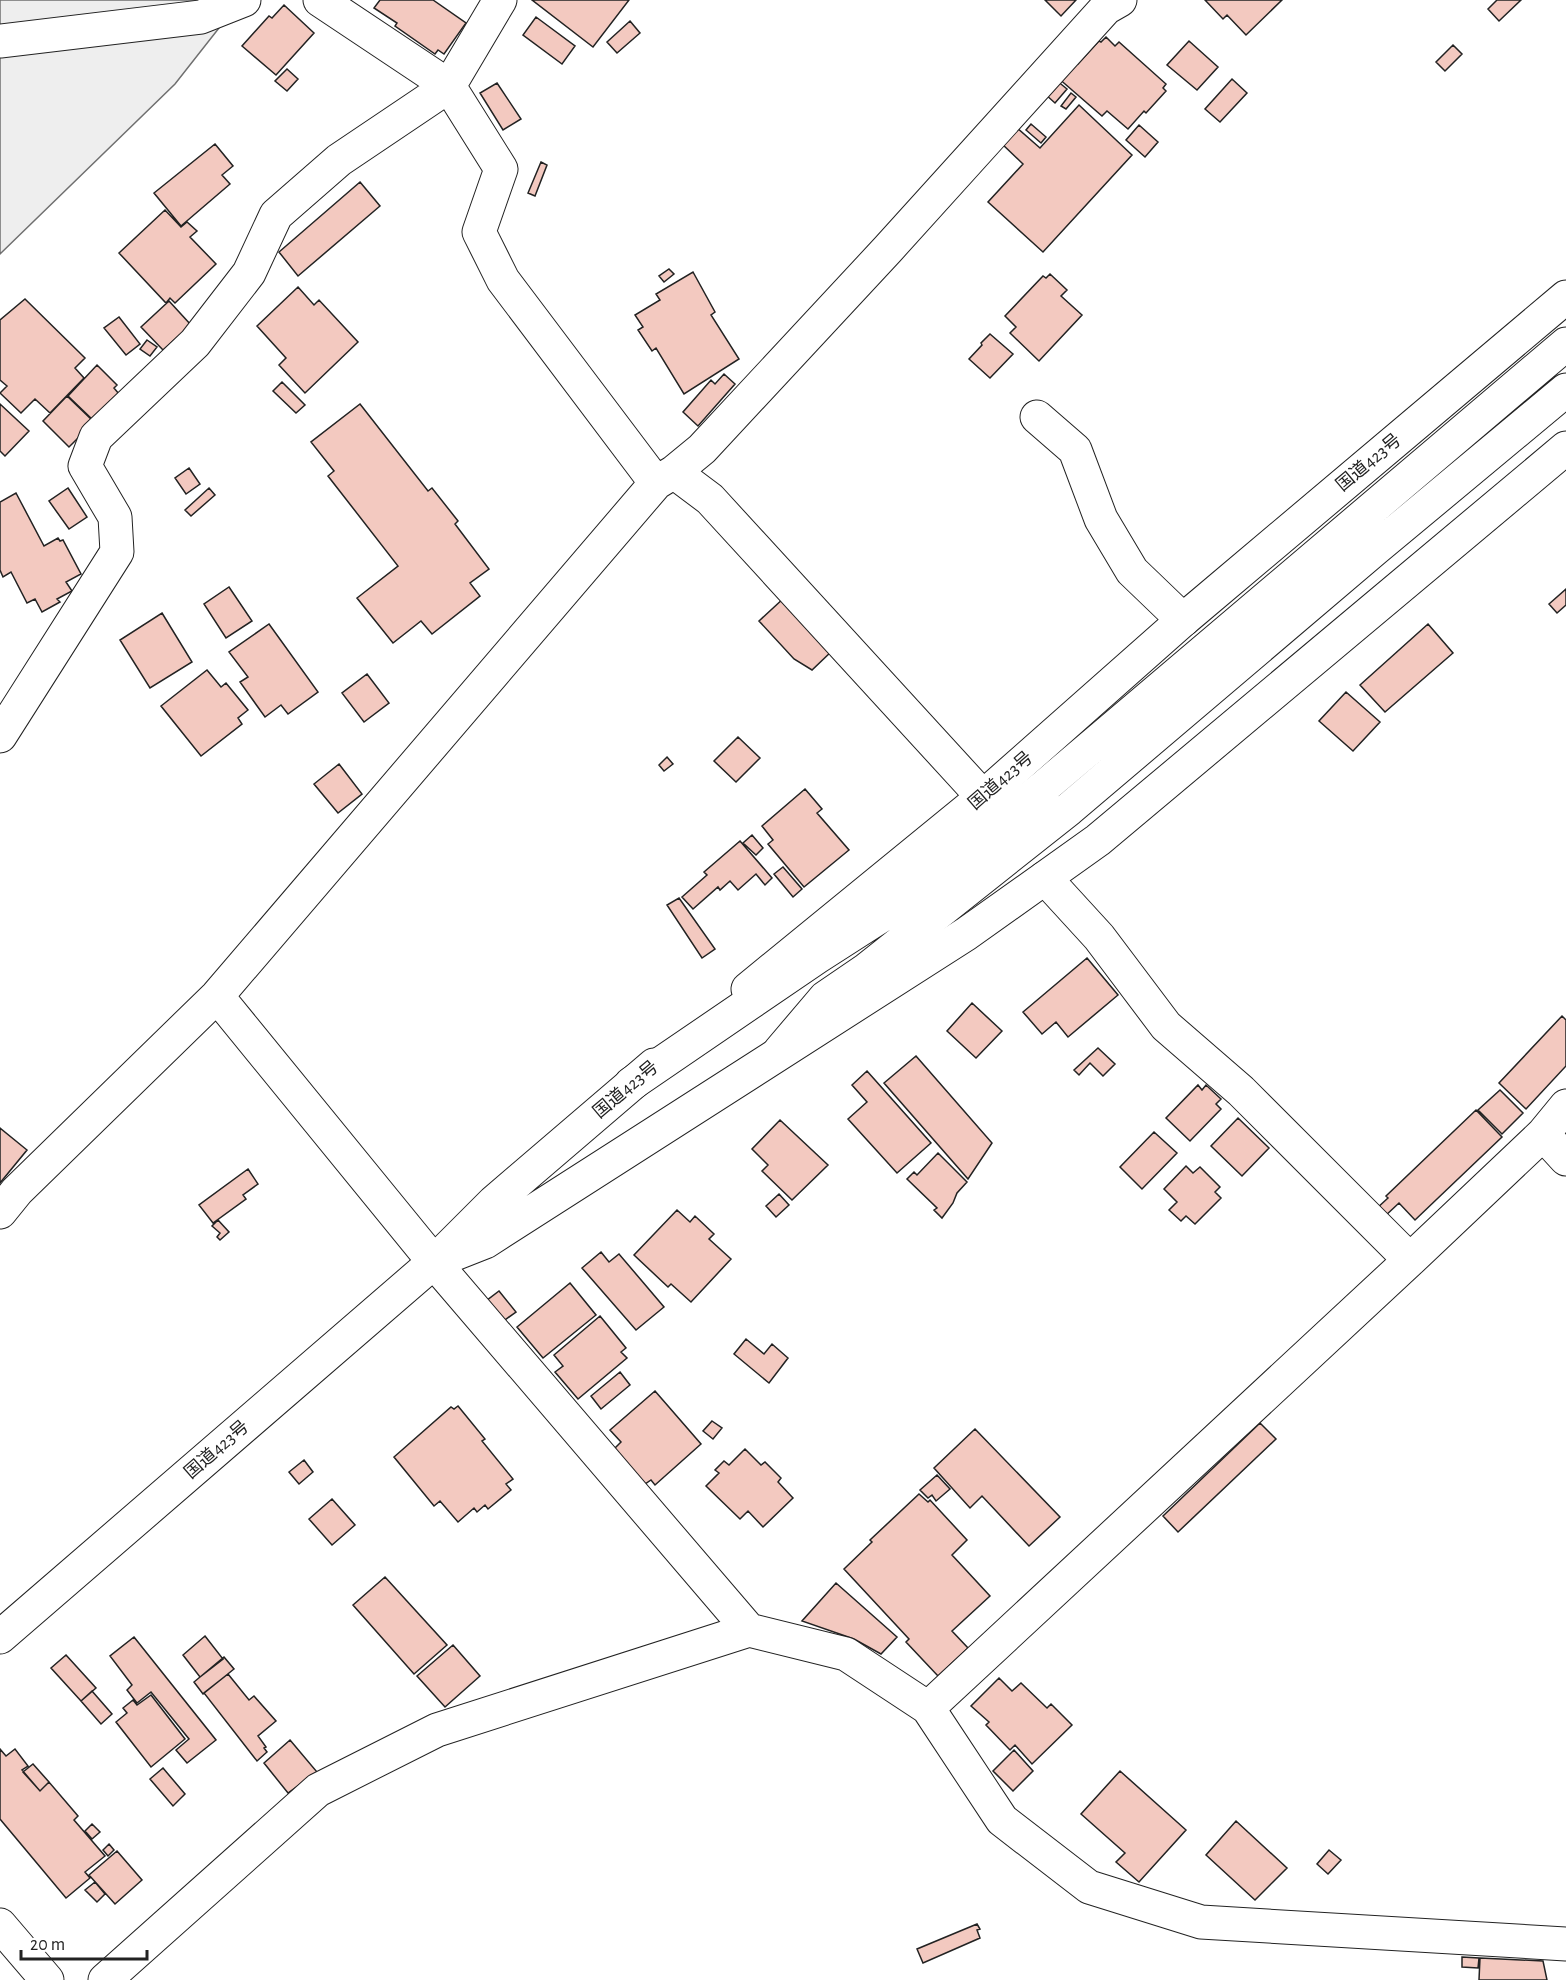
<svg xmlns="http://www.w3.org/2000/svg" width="1566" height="1980" font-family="'Alegreya Sans','Noto Sans JP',sans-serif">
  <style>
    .green { fill: #eee; stroke: #6f6f6f; stroke-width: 1.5 }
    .building { fill: #f3c9c0; stroke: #222; stroke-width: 1.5 }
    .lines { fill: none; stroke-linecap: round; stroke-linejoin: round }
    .minor-casing { stroke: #222; stroke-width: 35 }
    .trunk-casing { stroke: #222; stroke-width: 35 }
    .motorway-casing { stroke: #222; stroke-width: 35 }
    .minor { stroke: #fff; stroke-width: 33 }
    .trunk { stroke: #fff; stroke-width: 33 }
    .motorway { stroke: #fff; stroke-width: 33 }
    .labels { text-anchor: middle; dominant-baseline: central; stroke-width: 4.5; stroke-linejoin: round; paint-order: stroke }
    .street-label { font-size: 18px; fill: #222; stroke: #fff }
  </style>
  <rect width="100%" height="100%" fill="#fff"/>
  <path class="green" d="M 0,0 L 241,0 L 175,84 L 0,254 Z"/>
  <path class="building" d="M 380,0 L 433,0 L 466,23 L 444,54 L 438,50 L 435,54 L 395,26 L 397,23 L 374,8 Z
    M 532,0 L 629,0 L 593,47 Z
    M 1045,0 L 1076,0 L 1061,16 Z
    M 1205,0 L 1282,0 L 1246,35 L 1227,15 L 1223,19 Z
    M 1497,0 L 1521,0 L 1499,21 L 1488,9 Z
    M 284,5 L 314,33 L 276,75 L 242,46 L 269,16 L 272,18 Z
    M 536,17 L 575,46 L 562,64 L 523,35 Z
    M 630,21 L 640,33 L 617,53 L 607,42 Z
    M 1106,37 L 1115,46 L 1119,42 L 1166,84 L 1163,88 L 1166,91 L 1146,113 L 1144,111 L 1128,129 L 1107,111 L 1102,116 L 1057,77 L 1073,59 L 1078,64 L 1099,41 L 1101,42 Z
    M 1189,41 L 1218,67 L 1197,90 L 1167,65 Z
    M 1453,45 L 1462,54 L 1445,71 L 1436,62 Z
    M 287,69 L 298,79 L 287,91 L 275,81 Z
    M 1232,79 L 1247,93 L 1220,122 L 1205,109 Z
    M 1056,80 L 1067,89 L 1055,103 L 1045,94 Z
    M 497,83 L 521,119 L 503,130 L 480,93 Z
    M 1071,93 L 1076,97 L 1066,109 L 1061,106 Z
    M 1079,105 L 1132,155 L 1043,252 L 988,202 L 1023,164 L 1000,142 L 1015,126 L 1040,148 Z
    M 1031,124 L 1046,137 L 1041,143 L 1026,130 Z
    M 1139,125 L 1158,142 L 1145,157 L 1126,140 Z
    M 215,144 L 233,166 L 222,175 L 230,184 L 181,226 L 154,193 Z
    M 541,162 L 547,165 L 535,196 L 528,193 Z
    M 360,182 L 380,206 L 298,276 L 279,252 Z
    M 165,210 L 181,227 L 187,222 L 197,231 L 190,237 L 216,264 L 175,303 L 170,298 L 166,303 L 119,253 Z
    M 669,269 L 674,274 L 664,282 L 659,276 Z
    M 693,272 L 715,312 L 711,315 L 739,359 L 684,394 L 656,348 L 652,351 L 638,330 L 643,327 L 635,315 L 660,300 L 656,294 Z
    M 1050,274 L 1067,290 L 1061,296 L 1082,315 L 1039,361 L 1010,333 L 1016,327 L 1005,316 L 1043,276 L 1046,278 Z
    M 298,287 L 314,305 L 319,300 L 358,342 L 305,393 L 279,365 L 286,358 L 257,326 Z
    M 25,299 L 85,358 L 75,368 L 84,378 L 50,413 L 35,399 L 21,413 L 0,393 L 7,386 L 0,380 L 0,320 Z
    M 169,301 L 191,325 L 163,350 L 141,327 Z
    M 119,317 L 140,344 L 126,355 L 104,328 Z
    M 990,334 L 1013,354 L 990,378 L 969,359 L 982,345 L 981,343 Z
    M 147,340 L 157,347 L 150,356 L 140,349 Z
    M 97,365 L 117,385 L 114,388 L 119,394 L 94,421 L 68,396 Z
    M 724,374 L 735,384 L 698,426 L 683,412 L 711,380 L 715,384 Z
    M 282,382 L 305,405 L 296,413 L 273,391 Z
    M 67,396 L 94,422 L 69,447 L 43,421 Z
    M 0,404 L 29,431 L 5,456 L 0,451 Z
    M 360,404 L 428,491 L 432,488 L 458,521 L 455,524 L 489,569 L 470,583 L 480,596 L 432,634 L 421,621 L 393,643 L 357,598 L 398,566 L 328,476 L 334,471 L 311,442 Z
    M 189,468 L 200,484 L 186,494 L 175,478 Z
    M 68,488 L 87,517 L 69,529 L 49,501 Z
    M 209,488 L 215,495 L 191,516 L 185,510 Z
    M 16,493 L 44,546 L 58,538 L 60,541 L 63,540 L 81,574 L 66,582 L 72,591 L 57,599 L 60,602 L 42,612 L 35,599 L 27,603 L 11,572 L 3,577 L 0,570 L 0,502 Z
    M 229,587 L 252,621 L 226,638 L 204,604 Z
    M 1566,589 L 1566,605 L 1557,613 L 1549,604 Z
    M 785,597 L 833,650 L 812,670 L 794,659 L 759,621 Z
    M 162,613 L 192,662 L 150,688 L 120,640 Z
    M 269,624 L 318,692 L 288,714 L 281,705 L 265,717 L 240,682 L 248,677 L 229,652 Z
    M 1428,624 L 1453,653 L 1385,712 L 1360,685 Z
    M 207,670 L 221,687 L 226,683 L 248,710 L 238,718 L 242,724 L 201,756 L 161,706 Z
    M 367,674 L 389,703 L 364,722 L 342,693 Z
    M 1346,692 L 1380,722 L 1353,751 L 1319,721 Z
    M 738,737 L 760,758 L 736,782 L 714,761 Z
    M 667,757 L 673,764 L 664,771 L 659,765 Z
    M 339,764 L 362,794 L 338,813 L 314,784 Z
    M 805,789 L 822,809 L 817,813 L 849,850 L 804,887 L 768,844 L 773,840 L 762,826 Z
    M 752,835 L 763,848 L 756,855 L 743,843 Z
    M 740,841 L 772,878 L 765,885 L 756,874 L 738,890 L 730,881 L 720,890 L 718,887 L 693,909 L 682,897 L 707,875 L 704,872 Z
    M 783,867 L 802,889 L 793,897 L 774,874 Z
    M 679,898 L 715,949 L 702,958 L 667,905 Z
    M 1087,958 L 1118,995 L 1068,1037 L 1056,1022 L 1042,1034 L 1023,1012 Z
    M 972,1003 L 1002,1031 L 976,1058 L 947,1031 Z
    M 1562,1016 L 1566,1020 L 1566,1066 L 1526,1109 L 1499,1083 Z
    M 1098,1048 L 1115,1064 L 1103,1076 L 1090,1063 L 1079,1075 L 1074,1070 Z
    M 916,1056 L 992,1143 L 968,1179 L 884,1083 Z
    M 867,1071 L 931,1143 L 897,1173 L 848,1119 L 867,1102 L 852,1085 Z
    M 1198,1085 L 1202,1090 L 1206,1085 L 1221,1099 L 1216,1104 L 1221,1109 L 1190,1141 L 1166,1118 Z
    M 1500,1090 L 1523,1113 L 1502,1134 L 1478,1110 Z
    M 1476,1110 L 1502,1137 L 1415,1220 L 1399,1203 L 1384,1217 L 1376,1209 L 1388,1198 L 1386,1196 Z
    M 1238,1118 L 1269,1148 L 1242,1176 L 1211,1146 Z
    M 780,1120 L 828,1165 L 792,1200 L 762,1171 L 768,1165 L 752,1149 Z
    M 0,1128 L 27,1150 L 0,1183 Z
    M 1154,1132 L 1177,1153 L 1142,1189 L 1120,1167 Z
    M 938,1153 L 967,1182 L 957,1193 L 953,1203 L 942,1218 L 934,1210 L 937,1208 L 907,1179 L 914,1172 L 917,1175 Z
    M 1186,1166 L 1193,1173 L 1200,1167 L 1220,1187 L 1215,1192 L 1221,1198 L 1195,1224 L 1186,1216 L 1181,1221 L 1169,1210 L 1177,1202 L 1164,1189 Z
    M 248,1169 L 258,1184 L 243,1195 L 246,1199 L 213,1223 L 199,1205 Z
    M 779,1194 L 789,1205 L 776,1217 L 766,1206 Z
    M 677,1210 L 690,1222 L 695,1216 L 714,1234 L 709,1239 L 731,1259 L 691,1302 L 671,1284 L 668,1287 L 634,1255 Z
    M 218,1220 L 229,1232 L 220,1240 L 217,1237 L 220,1233 L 212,1226 Z
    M 601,1252 L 609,1262 L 619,1254 L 664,1307 L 636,1330 L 582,1268 Z
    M 570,1283 L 596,1315 L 543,1358 L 517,1327 Z
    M 499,1291 L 516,1312 L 502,1322 L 486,1301 Z
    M 600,1316 L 626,1348 L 621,1352 L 627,1358 L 578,1399 L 555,1372 L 563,1366 L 554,1355 Z
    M 746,1339 L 764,1354 L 772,1344 L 788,1358 L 769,1383 L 734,1354 Z
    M 620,1372 L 630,1385 L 601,1409 L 591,1396 Z
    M 655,1391 L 701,1444 L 655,1485 L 651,1480 L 645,1484 L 614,1449 L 621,1442 L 610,1430 Z
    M 458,1406 L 485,1439 L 482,1441 L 513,1479 L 506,1484 L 511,1490 L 488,1509 L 485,1505 L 477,1512 L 474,1508 L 458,1522 L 440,1501 L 434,1506 L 394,1457 L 451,1407 L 454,1409 Z
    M 712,1421 L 722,1428 L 713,1439 L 703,1431 Z
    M 1260,1423 L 1276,1439 L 1178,1532 L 1163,1516 Z
    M 975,1429 L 1060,1517 L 1029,1546 L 982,1496 L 970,1508 L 934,1468 Z
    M 745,1449 L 761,1465 L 765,1462 L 781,1478 L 778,1482 L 793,1498 L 763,1527 L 748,1511 L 740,1519 L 706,1486 L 719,1473 L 715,1470 L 724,1461 L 729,1465 Z
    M 304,1460 L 313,1472 L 299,1484 L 289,1472 Z
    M 937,1475 L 950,1489 L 936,1501 L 932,1495 L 928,1498 L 920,1490 Z
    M 919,1494 L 928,1502 L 930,1500 L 967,1540 L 952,1555 L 990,1596 L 952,1631 L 968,1648 L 938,1676 L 906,1642 L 909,1639 L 844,1569 L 872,1542 L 870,1540 Z
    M 332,1499 L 355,1525 L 332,1545 L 309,1519 Z
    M 385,1577 L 447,1645 L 414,1674 L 353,1605 Z
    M 836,1583 L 897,1637 L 881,1654 L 854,1639 L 802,1621 Z
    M 205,1636 L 223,1659 L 200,1677 L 183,1655 Z
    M 134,1637 L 216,1740 L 187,1763 L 176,1750 L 189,1739 L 151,1692 L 137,1703 L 127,1690 L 132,1685 L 110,1656 Z
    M 453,1645 L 480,1676 L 445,1707 L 417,1676 Z
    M 66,1655 L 96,1688 L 81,1701 L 51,1668 Z
    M 224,1657 L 234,1669 L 203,1694 L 194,1682 Z
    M 228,1674 L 249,1700 L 254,1696 L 276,1721 L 258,1736 L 266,1747 L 264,1748 L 267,1752 L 257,1761 L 204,1693 Z
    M 999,1678 L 1012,1691 L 1021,1683 L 1047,1708 L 1051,1704 L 1072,1725 L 1032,1764 L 1015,1745 L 1010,1750 L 986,1725 L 989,1722 L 971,1706 Z
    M 92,1691 L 112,1714 L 101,1724 L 81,1701 Z
    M 151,1695 L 185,1739 L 151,1767 L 116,1722 L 127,1713 L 123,1708 L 133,1700 L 137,1705 Z
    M 290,1740 L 317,1772 L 288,1793 L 264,1763 Z
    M 0,1749 L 6,1756 L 15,1749 L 28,1766 L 22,1770 L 40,1791 L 49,1782 L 78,1816 L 74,1820 L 105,1856 L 85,1872 L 90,1878 L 66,1898 L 0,1819 Z
    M 1014,1750 L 1033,1771 L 1013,1791 L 993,1771 Z
    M 33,1764 L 49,1782 L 40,1791 L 23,1772 Z
    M 163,1768 L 185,1794 L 173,1806 L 150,1779 Z
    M 1120,1771 L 1186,1830 L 1139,1882 L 1116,1862 L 1125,1853 L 1081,1814 Z
    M 1236,1821 L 1287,1868 L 1255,1900 L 1206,1855 Z
    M 92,1824 L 100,1832 L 92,1839 L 85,1831 Z
    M 109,1844 L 114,1850 L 108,1856 L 103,1850 Z
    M 1329,1850 L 1341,1860 L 1328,1874 L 1317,1864 Z
    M 117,1851 L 142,1880 L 115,1904 L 89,1875 Z
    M 95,1882 L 105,1894 L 97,1902 L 85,1890 Z
    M 977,1924 L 980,1929 L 977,1930 L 980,1938 L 923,1963 L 917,1949 Z
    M 1462,1957 L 1479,1958 L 1478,1968 L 1462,1967 Z
    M 1480,1958 L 1543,1961 L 1547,1980 L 1479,1980 Z"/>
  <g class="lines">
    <defs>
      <path id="minor" d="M 320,0 L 449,86 L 501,169 L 479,232 L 503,280 L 656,483
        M 0,41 L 201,17 L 244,0
        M 1037,417 L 1075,450 L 1101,519 L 1132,571 L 1183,620
        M 674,472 L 710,499 L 983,797
        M 0,736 L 117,552 L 115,517 L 85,466 L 96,437 L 195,343 L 249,273 L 276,215 L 339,160 L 449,86 L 500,0
        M 1045,878 L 1099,937 L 1166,1026 L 1241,1091 L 1410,1260
        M 217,996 L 434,1262 L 749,1630
        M 1543,1134 L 1566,1159
        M 0,1212 L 17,1191 L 217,996 L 656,483 L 674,472 L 702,449 L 888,249 L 1106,8 L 1120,0
        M 928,1708 L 1410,1260 L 1543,1134 L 1566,1106
        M 0,1925 L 47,1980
        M 105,1980 L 318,1790 L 437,1730 L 749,1630 L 846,1654 L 928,1708 L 1002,1820 L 1089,1887 L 1201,1922 L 1566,1944"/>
      <path id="trunk" d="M 748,989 L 983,797 L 1183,620 L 1566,297
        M 452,1255 L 485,1242 L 966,934 L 1098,840 L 1566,448
        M 0,1637 L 434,1262 L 494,1202 L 654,1065"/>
      <path id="motorway" d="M 780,1051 L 825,998 L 866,970 L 1069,809 L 1375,549 L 1566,390
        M 631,1084 L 817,957 L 898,905 L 1045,786 L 1566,344"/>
    </defs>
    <use href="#minor" class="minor-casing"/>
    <use href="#trunk" class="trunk-casing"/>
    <use href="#motorway" class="motorway-casing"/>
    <use href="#minor" class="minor"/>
    <use href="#trunk" class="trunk"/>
    <use href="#motorway" class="motorway"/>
  </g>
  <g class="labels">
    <g class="street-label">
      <text transform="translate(1369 463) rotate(-40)">国道423号</text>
      <text transform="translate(1001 781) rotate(-41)">国道423号</text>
      <text transform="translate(626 1090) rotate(-40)">国道423号</text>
      <text transform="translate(217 1450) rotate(-41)">国道423号</text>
    </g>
  </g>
  <path d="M21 1950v9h126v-9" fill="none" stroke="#222222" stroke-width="3"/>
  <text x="30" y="1950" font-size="18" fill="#222222" stroke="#ffffff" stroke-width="4.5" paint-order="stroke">20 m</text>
</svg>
